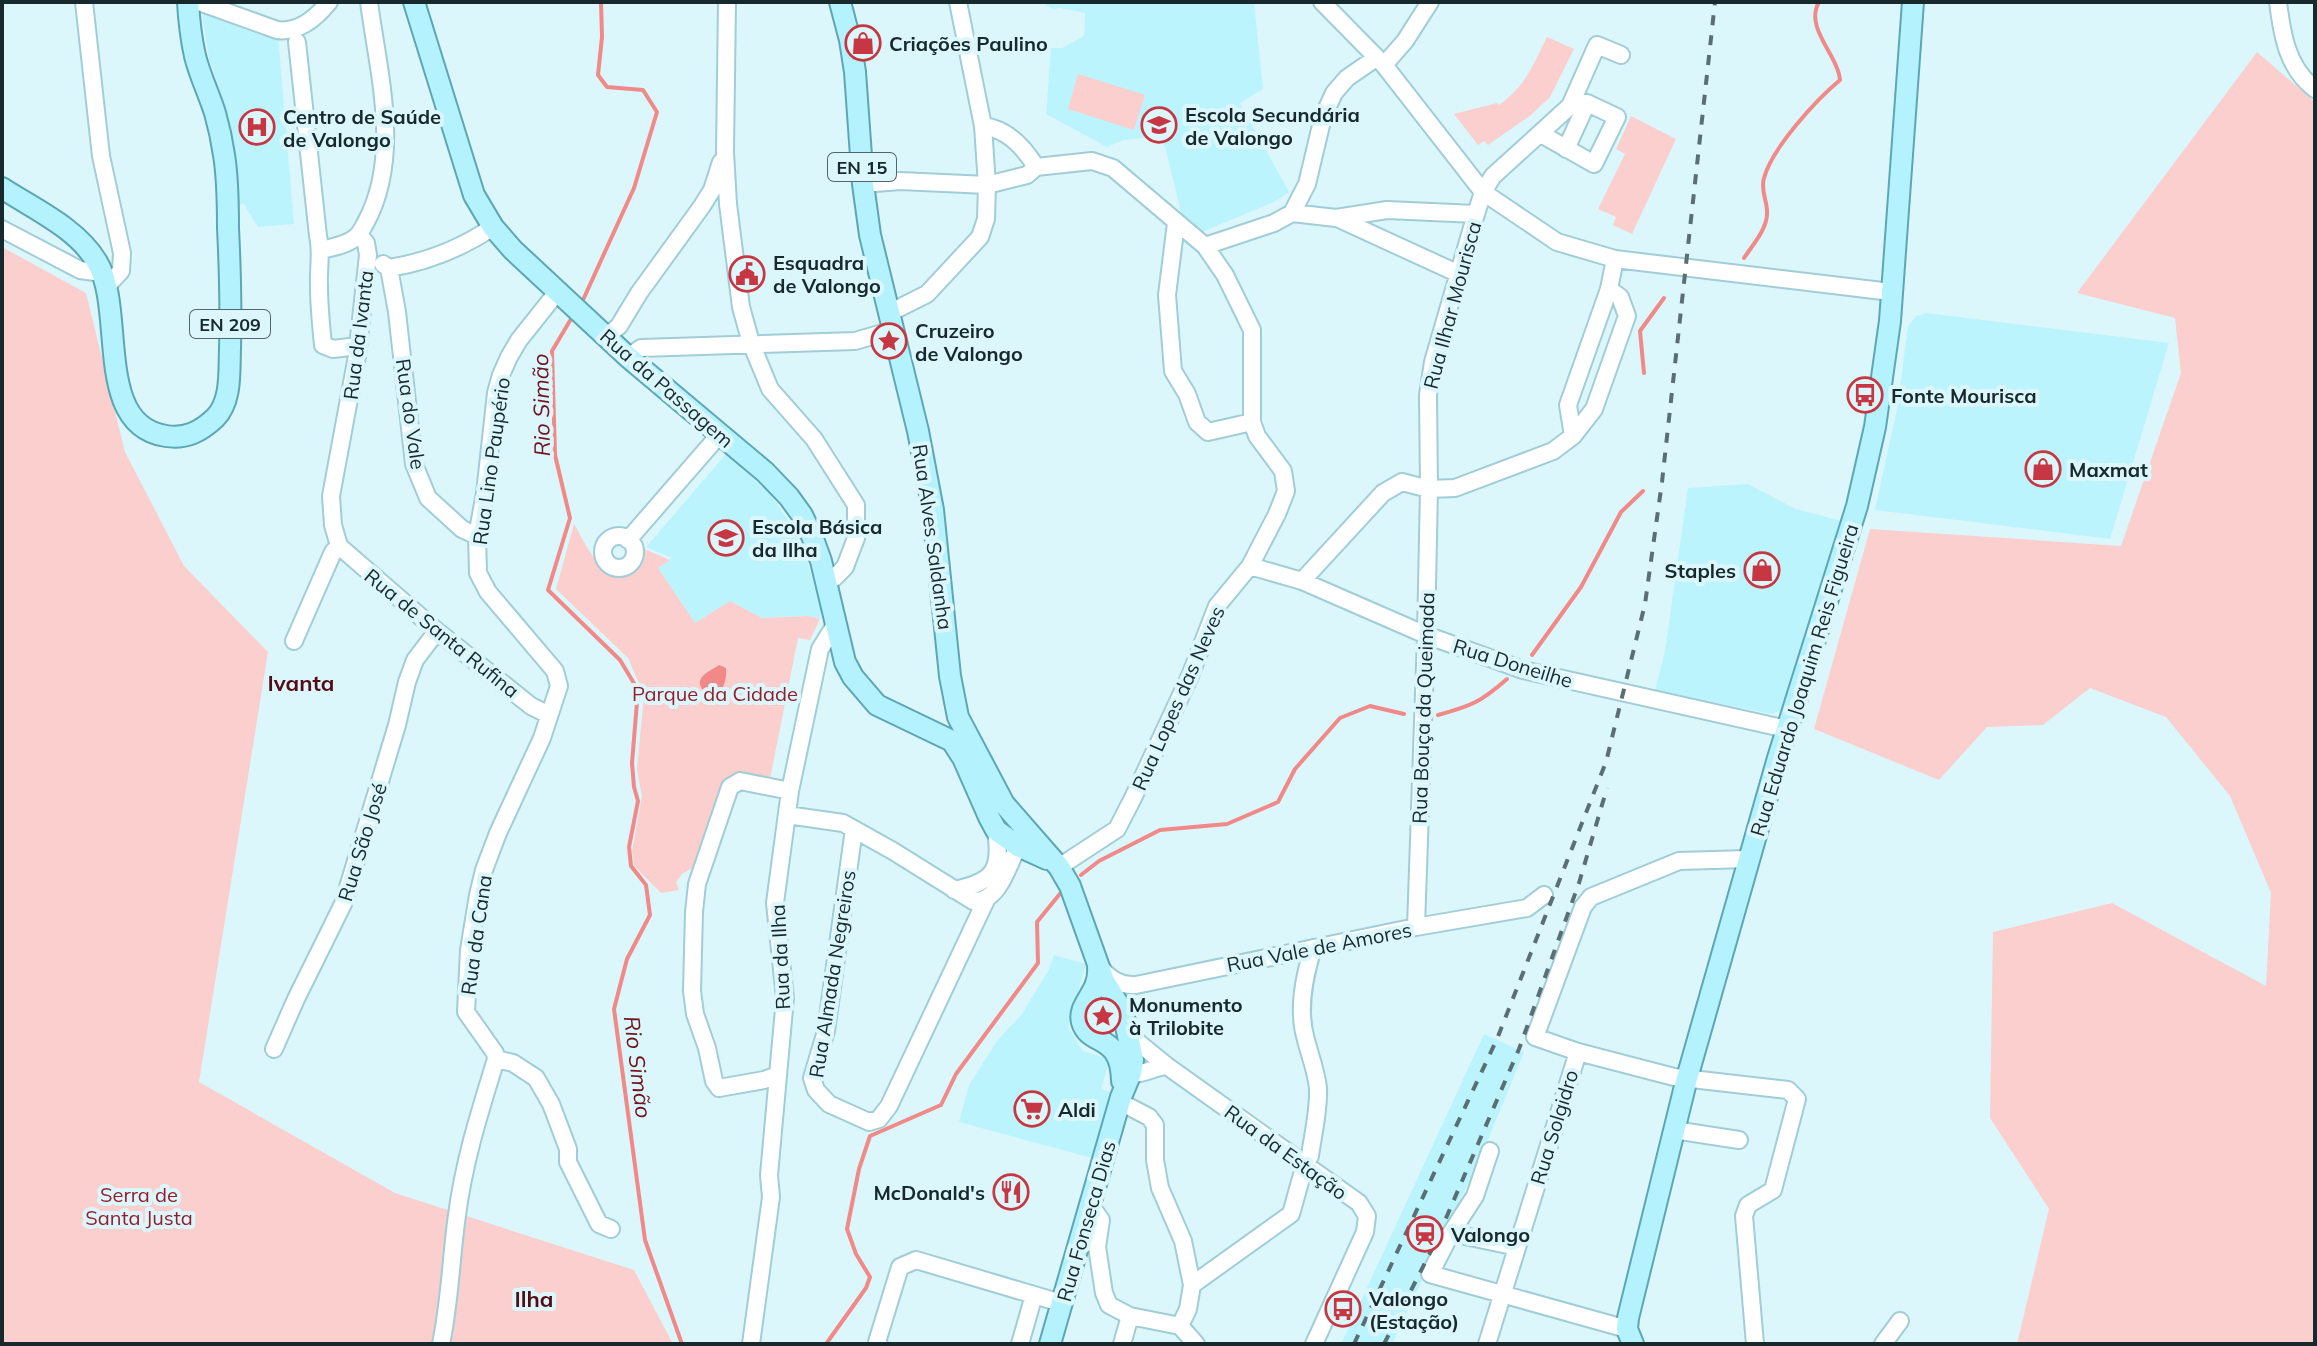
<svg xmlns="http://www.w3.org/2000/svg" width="2317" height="1346" font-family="Mulish,sans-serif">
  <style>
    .built { fill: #bcf4fe }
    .green { fill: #facfcd }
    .water { fill: #f18988 }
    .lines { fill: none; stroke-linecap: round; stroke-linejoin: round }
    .stream { stroke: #f18988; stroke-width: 4 }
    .minor-casing { stroke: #a1cdd6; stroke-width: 20 }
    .major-casing { stroke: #5da6b3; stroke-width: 24 }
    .minor { stroke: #fff; stroke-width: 16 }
    .major { stroke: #b4f2fd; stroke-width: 20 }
    .rail { stroke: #5a6f73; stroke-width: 4; stroke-dasharray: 10 10; stroke-linecap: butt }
    .labels { text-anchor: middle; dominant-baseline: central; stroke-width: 8; stroke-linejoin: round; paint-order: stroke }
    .shield { fill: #dcf7fc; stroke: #52676a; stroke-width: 2 }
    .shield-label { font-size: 18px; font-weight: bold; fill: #17292c }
    .poi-label { font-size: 20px; font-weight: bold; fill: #17292c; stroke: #dcf7fc; text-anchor: start }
    .street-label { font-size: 20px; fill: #17292c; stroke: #dcf7fc }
    .park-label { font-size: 20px; fill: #971c2a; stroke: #dcf7fc }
    .water-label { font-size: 22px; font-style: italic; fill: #70131e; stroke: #dcf7fc }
    .neighbourhood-label { font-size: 22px; font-weight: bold; fill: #530e15; stroke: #dcf7fc }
  </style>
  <rect width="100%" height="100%" fill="#dcf7fc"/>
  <path class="built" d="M 1040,2 L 1254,2 L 1263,89 L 1240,103 L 1289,192 L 1274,202 L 1202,232 L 1182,217 L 1166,150 L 1160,136 L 1124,140 L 1107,147 L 1046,114 L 1051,48 L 1062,48 L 1084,36 L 1085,13 L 1059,8 L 1053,9 Z
    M 201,7 L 278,34 L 294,224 L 258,227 L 244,204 L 238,205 L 235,153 L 224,102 L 209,59 Z
    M 1926,313 L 2169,343 L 2110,539 L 1875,510 L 1897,409 L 1908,326 L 1916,316 Z
    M 726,454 L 770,494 L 795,530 L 807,560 L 821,609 L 820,619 L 807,616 L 762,618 L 730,601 L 695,623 L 658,568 L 672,558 L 646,547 Z
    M 1748,484 L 1796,509 L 1842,521 L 1786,702 L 1780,711 L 1772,714 L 1655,691 L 1665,651 L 1688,488 Z
    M 1054,955 L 1086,964 L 1068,1027 L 1083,1051 L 1110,1059 L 1101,1089 L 1110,1092 L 1092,1158 L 959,1122 L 969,1085 L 997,1041 L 1022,1014 L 1048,971 Z
    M 1484,1034 L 1524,1052 L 1483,1152 L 1392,1344 L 1341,1344 Z"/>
  <path class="green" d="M 1547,37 L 1574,49 L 1550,97 L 1531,115 L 1488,145 L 1484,141 L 1478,145 L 1454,114 L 1497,103 L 1499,105 C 1526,86 1533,65 1547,37 Z
    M 2257,52 L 2315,102 L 2315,1344 L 2017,1344 L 2049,1209 L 1990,1118 L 1993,932 L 2112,903 L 2266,986 L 2271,893 L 2230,796 L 2166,717 L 2090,688 L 2043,725 L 1987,727 L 1939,780 L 1814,729 L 1870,529 L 2121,546 L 2181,373 L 2175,318 L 2077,293 Z
    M 1078,74 L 1145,95 L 1134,130 L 1068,109 Z
    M 1631,116 L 1676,139 L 1632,234 L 1613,225 L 1616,217 L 1598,209 L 1625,154 L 1616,149 Z
    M 2,247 L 86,293 L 125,452 L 184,566 L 268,652 L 199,1082 L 395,1193 L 634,1270 L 673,1344 L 2,1344 Z
    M 574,524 C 585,542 605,591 633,571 C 641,566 642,557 642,548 L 670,560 L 658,568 L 695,623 L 730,601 L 762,618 L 808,616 L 820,619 L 810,640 L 798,638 L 770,779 L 735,773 L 725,781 L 698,865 L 682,874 L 676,882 L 679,890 L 661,893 L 634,866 L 632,851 L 642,796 L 637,769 L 644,695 L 628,658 L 556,589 Z"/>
  <path class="water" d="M 719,665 L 726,668 C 727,682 723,696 706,694 C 691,678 707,673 719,665 Z"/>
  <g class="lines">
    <path class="stream" d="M 1744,258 C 1752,246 1767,229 1767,214 C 1768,202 1760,191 1764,178 C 1772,148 1816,100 1840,80 C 1838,55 1804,28 1819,2
      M 583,300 L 634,188 L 657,112 L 643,90 L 607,87 L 598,75 L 602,37 L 601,2
      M 571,319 L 552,351 L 555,455 L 570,518 L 548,590 L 620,660 L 638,690 L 632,763 L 634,787 L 638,801 L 629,847 L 631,866 L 646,885 L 650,915 L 627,959 L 614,1009 L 645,1240 L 682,1344
      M 1644,373 L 1640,331 L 1664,298
      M 1532,655 L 1581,587 L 1621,512 L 1643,491
      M 1438,715 C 1471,706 1481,702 1507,679
      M 1081,875 L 1099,861 L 1160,830 L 1227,824 L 1278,802 L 1295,769 L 1340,718 L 1370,706 L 1404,714
      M 826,1344 L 866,1288 L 870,1277 L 856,1254 L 847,1229 L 859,1169 L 870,1136 L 941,1105 L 956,1074 L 1038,963 L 1037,922 L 1063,890"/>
    <defs>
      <path id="minor" d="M 84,2 L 101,156 L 122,253 L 121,271 L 107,286
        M 199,2 L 277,30 C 298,33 316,18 329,2
        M 727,2 L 725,152 L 728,204 L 741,307 L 751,343 L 770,389 L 814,439 L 856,505 L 856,538 L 845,567 L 834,578 L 825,581
        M 1322,2 L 1384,65 L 1483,192 L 1557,242 L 1615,259 L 1891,292
        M 2278,2 C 2282,34 2287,68 2315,89
        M 297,42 L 318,236 C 322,253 318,269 319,287 C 319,306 321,325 323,345 L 333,349 L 358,346
        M 1384,65 L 1405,41 L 1430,2
        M 1570,106 L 1597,45 L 1621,55
        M 983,126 C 1007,129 1024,147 1036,167
        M 1566,149 L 1587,103
        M 863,184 L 900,181 L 987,185 L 1027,175 L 1036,167 L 1092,161 L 1113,168 L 1205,246 L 1274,223 L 1292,213 L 1336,218 L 1387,210 L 1476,214
        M 1292,213 L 1307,184 L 1323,117 L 1334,93 L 1347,78 L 1376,58
        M 1337,218 L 1459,274
        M 1176,223 L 1167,295 L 1173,371 L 1187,394 L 1197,422 L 1208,432 L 1252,422
        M 2,229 L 80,270 L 102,273
        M 359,235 L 366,243 L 368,255 L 357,356 L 331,496 L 333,525 L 339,546 L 437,631 L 531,706 L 549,715
        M 322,250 C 333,247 347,245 356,237 C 361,233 363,227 366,222 C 402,155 378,72 369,2
        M 383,264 L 389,268 C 428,262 460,249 493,227
        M 389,268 L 397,312 L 414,464 L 428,498 L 462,529 L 477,536
        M 889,313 L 927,294 L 980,237 L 986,219 L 987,185 L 983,126 L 958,2
        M 606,337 L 619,326 L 639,293 L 702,206 L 712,190 L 721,162
        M 628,357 L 641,348 L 855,341 L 893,330
        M 1573,436 L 1568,405 L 1609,289 L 1615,259
        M603 552a16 16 0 1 1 32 0a16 16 0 1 1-32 0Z
        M 628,540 L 720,434
        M 1250,566 L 1302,581 L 1426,635 L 1523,670 L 1787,729
        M 1302,581 L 1383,493 L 1402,482 L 1429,489 L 1455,488 L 1553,451 L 1573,436 L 1594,409 L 1627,316 L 1620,297 L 1609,289
        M 294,641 L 333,552 L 339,546
        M 787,815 L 843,823 L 893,851 L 973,901 C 999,903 1008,865 1018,846
        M 854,829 L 826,1031 L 812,1078 L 816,1090 L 829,1104 L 869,1122 L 879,1119 L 889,1106 L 986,900
        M 1748,859 L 1679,861 L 1591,897 L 1583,907 L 1535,1037 L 1578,1052 L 1674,1077 L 1788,1090 L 1797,1099 L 1773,1190 L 1748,1205 L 1744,1216 L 1755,1344
        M 1059,867 L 1117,829 L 1133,798 L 1190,676 L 1217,606 L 1250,566 L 1277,514 L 1286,491 L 1283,471 L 1257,436 L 1252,422 L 1252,330 L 1225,275 L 1205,246
        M 954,890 C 994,882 1002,870 996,830
        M 1416,927 L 1426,635 L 1429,489 L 1428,395 L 1433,362 L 1476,214 L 1483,192 L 1493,176 L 1570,106 L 1587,103 L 1617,117 L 1594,164 L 1541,134
        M 1100,967 C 1110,979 1120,986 1136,985 L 1416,927 L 1527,908 L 1544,895
        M 1129,1035 L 1167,1066 L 1359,1203 L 1367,1216 L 1365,1232 L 1314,1344
        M 274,1049 L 296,999 L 343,904 L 397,725 L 407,682 L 415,660 L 437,631
        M 496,1059 L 513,1063 L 536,1078 L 551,1104 L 568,1149 L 568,1162 L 599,1224 L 611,1229
        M 1126,1066 L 1128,1072 C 1142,1077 1152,1067 1167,1066
        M 778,1075 L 764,1080 L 719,1088 L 714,1081 L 707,1048 L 695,1014 L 692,991 L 694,912 L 697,884 L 730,787 L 740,781 L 790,791
        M 1120,1102 L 1149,1117 L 1155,1125 L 1155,1160 L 1160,1188 L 1183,1241 L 1192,1285
        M 1674,1130 L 1739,1140
        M 1490,1151 L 1475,1196 L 1451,1233 L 1430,1274 L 1627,1329
        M 1091,1206 L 1101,1220 L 1097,1247 L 1104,1293 L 1109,1305 L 1130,1316 L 1180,1326 L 1196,1344
        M 1451,1233 L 1517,1247
        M 1180,1326 L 1188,1309 L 1192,1285 L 1291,1214 L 1305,1164 L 1310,1156 C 1313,1134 1319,1110 1318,1088 C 1316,1070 1310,1056 1306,1040 C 1297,1010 1304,977 1313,948
        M 441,1344 C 450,1301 451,1258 457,1215 C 464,1161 480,1111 496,1059 L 495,1053 L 466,1012 L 469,950 L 478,895 L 484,870 L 498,833 L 542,738 L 559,686 L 555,671 L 488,592 L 478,573 L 477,536 L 485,493 L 496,393 L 501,375 L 509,357 L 519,340 L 558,291
        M 751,1344 L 771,1197 L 769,1175 L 785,998 L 775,903 L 790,791 L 820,649 L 835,625
        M 879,1344 L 877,1342 L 900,1267 L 916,1260 L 1061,1303
        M 1020,1344 L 1034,1295
        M 1122,1344 L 1130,1316
        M 1487,1344 L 1578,1052
        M 1883,1344 L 1900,1321"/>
      <path id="major" d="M 414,2 L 474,195 L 493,227 L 513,250 L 628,357 L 765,472 L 789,497 L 802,515 L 812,536 L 821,561 L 845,662 L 853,677 L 877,705 L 952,741 L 963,758 L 989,817 L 996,830 L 1018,846 L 1047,859
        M 840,2 L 850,40 L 855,72 L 863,184 L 870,235 L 918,431 L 933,510 L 950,676 L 958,717 L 1004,804 L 1059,867 L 1070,886 L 1104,981 L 1123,1012 L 1133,1060 L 1131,1073 L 1121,1097 L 1050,1344
        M 2,188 C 34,209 77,228 97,262 C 126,310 93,425 166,436 C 186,439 200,432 215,418 C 232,401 229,371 230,349 C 231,309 230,268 228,228 C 228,204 228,179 224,155 C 222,141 219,127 215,113 C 209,94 200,76 195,56 C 191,38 189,20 188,2
        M 1098,968 C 1100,993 1077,1004 1082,1022 C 1089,1047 1121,1032 1122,1081
        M 1633,1344 L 1627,1329 L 1628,1318 L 1687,1078 L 1778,758 L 1857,506 L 1875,427 L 1890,321 L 1913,2"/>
    </defs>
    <use href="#minor" class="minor-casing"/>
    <use href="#major" class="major-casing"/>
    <use href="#minor" class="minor"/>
    <use href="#major" class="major"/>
    <path class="rail" d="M 1354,1344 L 1497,1039 L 1606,762 L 1645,604 L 1662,482 L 1715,2
      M 1384,1344 L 1437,1239 L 1519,1049 L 1579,883 L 1607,788"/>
  </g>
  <defs>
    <symbol id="shop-ring" viewBox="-11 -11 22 22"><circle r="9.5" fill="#dcf7fc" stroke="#c73743" stroke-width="1.5"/><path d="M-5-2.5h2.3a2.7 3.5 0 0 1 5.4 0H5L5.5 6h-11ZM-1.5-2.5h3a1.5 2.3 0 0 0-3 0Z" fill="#c73743"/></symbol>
    <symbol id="school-ring" viewBox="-11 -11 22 22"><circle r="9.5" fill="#dcf7fc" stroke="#c73743" stroke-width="1.5"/><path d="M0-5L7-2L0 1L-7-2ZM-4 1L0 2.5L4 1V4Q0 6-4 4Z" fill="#c73743"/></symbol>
    <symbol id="hospital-ring" viewBox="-11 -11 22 22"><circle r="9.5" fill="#dcf7fc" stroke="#c73743" stroke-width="1.5"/><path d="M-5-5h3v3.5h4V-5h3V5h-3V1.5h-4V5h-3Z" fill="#c73743"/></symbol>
    <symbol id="civic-ring" viewBox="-11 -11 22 22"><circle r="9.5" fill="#dcf7fc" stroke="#c73743" stroke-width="1.5"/><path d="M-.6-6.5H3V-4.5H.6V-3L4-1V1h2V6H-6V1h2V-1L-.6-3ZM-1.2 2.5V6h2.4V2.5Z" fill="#c73743"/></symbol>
    <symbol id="sight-ring" viewBox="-11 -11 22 22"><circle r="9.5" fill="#dcf7fc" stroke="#c73743" stroke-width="1.5"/><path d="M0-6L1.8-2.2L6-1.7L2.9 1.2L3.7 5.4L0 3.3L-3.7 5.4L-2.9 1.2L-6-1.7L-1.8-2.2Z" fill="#c73743"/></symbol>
    <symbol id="bus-ring" viewBox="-11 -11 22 22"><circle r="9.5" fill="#dcf7fc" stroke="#c73743" stroke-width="1.5"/><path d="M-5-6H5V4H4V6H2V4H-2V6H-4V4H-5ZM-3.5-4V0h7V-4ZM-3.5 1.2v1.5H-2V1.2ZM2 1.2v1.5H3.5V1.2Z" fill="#c73743"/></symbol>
    <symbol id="supermarket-ring" viewBox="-11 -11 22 22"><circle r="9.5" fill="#dcf7fc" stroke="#c73743" stroke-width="1.5"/><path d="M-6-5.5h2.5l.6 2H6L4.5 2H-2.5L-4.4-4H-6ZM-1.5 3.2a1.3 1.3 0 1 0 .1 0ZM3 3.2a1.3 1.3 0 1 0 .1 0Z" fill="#c73743"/></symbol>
    <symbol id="restaurant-ring" viewBox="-11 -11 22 22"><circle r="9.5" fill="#dcf7fc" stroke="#c73743" stroke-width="1.5"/><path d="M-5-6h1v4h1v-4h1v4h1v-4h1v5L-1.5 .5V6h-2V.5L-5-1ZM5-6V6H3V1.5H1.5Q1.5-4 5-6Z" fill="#c73743"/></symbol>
    <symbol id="station-ring" viewBox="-11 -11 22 22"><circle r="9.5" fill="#dcf7fc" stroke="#c73743" stroke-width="1.5"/><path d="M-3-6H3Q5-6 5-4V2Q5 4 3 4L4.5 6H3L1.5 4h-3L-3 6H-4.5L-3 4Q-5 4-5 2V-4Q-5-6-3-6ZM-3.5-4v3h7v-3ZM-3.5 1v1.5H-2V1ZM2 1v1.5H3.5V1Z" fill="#c73743"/></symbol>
  </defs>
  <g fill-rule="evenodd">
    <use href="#shop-ring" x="843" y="23" width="40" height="40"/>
    <use href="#school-ring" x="1139" y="105" width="40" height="40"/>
    <use href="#hospital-ring" x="237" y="107" width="40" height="40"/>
    <use href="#civic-ring" x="727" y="254" width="40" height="40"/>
    <use href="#sight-ring" x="869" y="321" width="40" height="40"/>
    <use href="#bus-ring" x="1845" y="375" width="40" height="40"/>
    <use href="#shop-ring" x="2023" y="449" width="40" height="40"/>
    <use href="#school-ring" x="706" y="518" width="40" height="40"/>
    <use href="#shop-ring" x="1742" y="550" width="40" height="40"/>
    <use href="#sight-ring" x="1083" y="996" width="40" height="40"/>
    <use href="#supermarket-ring" x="1012" y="1089" width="40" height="40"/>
    <use href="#restaurant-ring" x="991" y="1172" width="40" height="40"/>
    <use href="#station-ring" x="1405" y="1214" width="40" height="40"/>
    <use href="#bus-ring" x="1323" y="1289" width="40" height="40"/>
  </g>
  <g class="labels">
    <g class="shield">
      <rect x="828" y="153" width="68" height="28" rx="6"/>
      <rect x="190" y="310" width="80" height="28" rx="6"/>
    </g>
    <g class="shield-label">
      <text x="862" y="167">EN 15</text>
      <text x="230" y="324">EN 209</text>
    </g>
    <g class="poi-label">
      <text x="889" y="43">Criações Paulino</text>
      <text x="1185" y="114">Escola Secundária<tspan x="1185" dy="23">de Valongo</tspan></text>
      <text x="283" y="116">Centro de Saúde<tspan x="283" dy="23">de Valongo</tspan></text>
      <text x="773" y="262">Esquadra<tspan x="773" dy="23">de Valongo</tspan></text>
      <text x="915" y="330">Cruzeiro<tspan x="915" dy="23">de Valongo</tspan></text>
      <text x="1891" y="395">Fonte Mourisca</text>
      <text x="2069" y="469">Maxmat</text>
      <text x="752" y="526">Escola Básica<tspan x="752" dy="23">da Ilha</tspan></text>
      <text x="1736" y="570" text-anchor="end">Staples</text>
      <text x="1129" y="1004">Monumento<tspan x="1129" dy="23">à Trilobite</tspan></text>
      <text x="1058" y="1109">Aldi</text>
      <text x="985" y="1192" text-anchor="end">McDonald's</text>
      <text x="1451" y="1234">Valongo</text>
      <text x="1369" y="1298">Valongo<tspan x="1369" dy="23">(Estação)</tspan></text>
    </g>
    <g class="street-label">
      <text transform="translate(1452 305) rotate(-75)">Rua Ilhar Mourisca</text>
      <text transform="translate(358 335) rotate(-83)">Rua da Ivanta</text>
      <text transform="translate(667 388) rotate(41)">Rua da Passagem</text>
      <text transform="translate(411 414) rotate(82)">Rua do Vale</text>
      <text transform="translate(491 461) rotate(-82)">Rua Lino Paupério</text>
      <text transform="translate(933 537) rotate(82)">Rua Alves Saldanha</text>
      <text transform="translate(442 633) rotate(39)">Rua de Santa Rufina</text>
      <text transform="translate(1513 663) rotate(17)">Rua Doneilhe</text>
      <text transform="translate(1804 680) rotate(-73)">Rua Eduardo Joaquim Reis Figueira</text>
      <text transform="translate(1178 698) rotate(-66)">Rua Lopes das Neves</text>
      <text transform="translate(1423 708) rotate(-88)">Rua Bouça da Queimada</text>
      <text transform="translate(362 842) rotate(-73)">Rua São José</text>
      <text transform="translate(476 935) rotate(-82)">Rua da Cana</text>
      <text transform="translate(1319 947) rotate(-11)">Rua Vale de Amores</text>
      <text transform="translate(780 957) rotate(-93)">Rua da Ilha</text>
      <text transform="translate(832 974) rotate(-81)">Rua Almada Negreiros</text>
      <text transform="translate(1554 1127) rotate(-73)">Rua Solgidro</text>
      <text transform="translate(1286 1152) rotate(36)">Rua da Estação</text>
      <text transform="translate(1086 1221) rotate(-74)">Rua Fonseca Dias</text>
    </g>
    <g class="park-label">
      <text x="715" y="693">Parque da Cidade</text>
      <text x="139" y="1194">Serra de<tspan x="139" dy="23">Santa Justa</tspan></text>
    </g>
    <g class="water-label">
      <text transform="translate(541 405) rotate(-91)">Rio Simão</text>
      <text transform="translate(638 1067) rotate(83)">Rio Simão</text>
    </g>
    <g class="neighbourhood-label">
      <text x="301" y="683">Ivanta</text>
      <text x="534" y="1299">Ilha</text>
    </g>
  </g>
  <rect width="2317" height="1346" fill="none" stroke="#17292c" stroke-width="8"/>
</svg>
